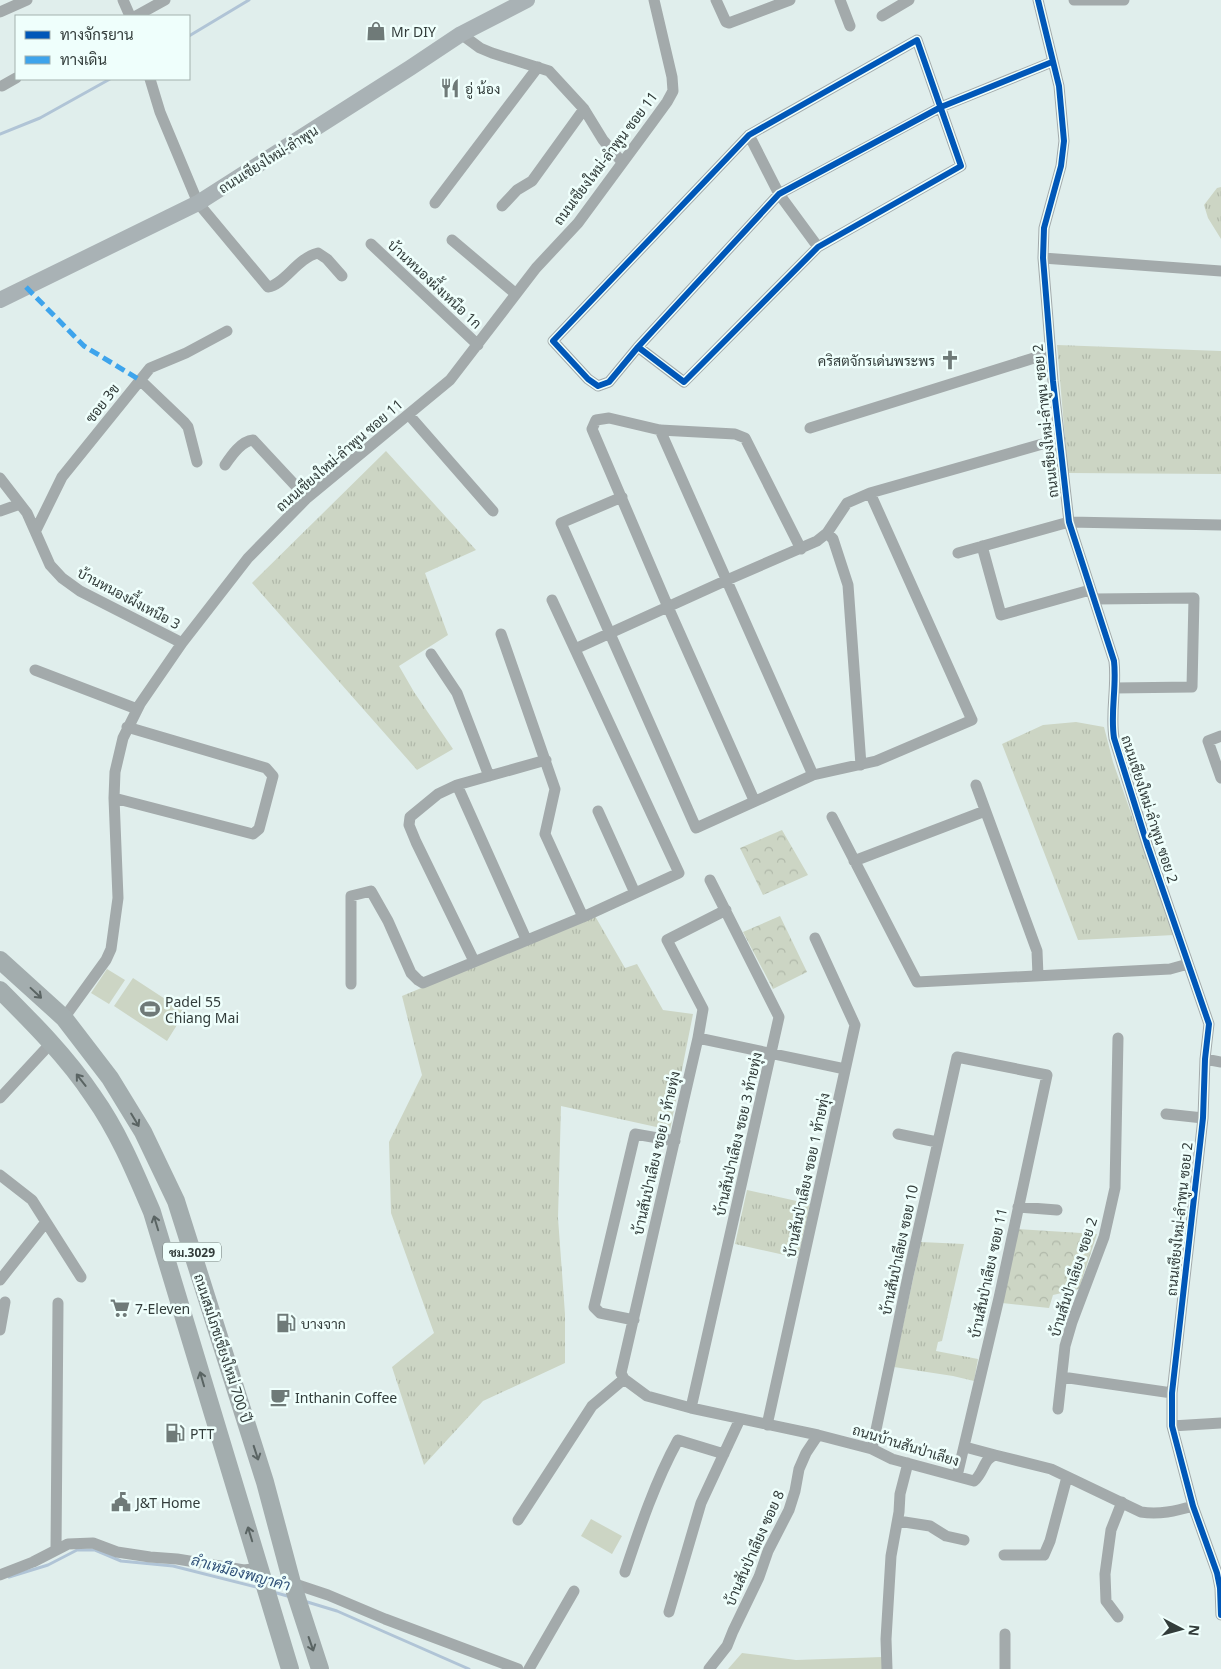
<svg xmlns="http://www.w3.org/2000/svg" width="1221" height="1669" font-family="'Noto Sans',Sarabun,sans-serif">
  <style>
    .grass { fill: url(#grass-tufts) }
    .forest { fill: url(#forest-crowns) }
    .pitch { fill: #ccd5c4 }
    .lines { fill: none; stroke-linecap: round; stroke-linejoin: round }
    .stream { stroke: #b0c4d6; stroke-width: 3 }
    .minor { stroke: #a3aaab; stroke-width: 11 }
    .secondary { stroke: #a9b2b5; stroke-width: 16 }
    .primary { stroke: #a3adae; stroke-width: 18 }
    .quiet { stroke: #3ea4ec; stroke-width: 5; stroke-dasharray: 10 5; stroke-linecap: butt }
    .cycleway-casing { stroke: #effffc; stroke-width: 9 }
    .cycleway { stroke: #0057b8; stroke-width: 6 }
    .oneway { stroke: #5a6463 }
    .labels { text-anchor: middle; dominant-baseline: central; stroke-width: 5; stroke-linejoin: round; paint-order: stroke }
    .shield { fill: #effffc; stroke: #6b7674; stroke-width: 1 }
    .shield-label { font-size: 12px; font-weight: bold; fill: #323c3a }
    .poi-label { font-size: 14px; fill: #323c3a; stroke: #effffc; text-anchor: start }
    .street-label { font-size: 14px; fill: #323c3a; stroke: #effffc }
    .water-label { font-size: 15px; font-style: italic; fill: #32537a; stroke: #effffc }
  </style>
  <defs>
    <pattern id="grass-tufts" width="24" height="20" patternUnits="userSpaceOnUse" patternTransform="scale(1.25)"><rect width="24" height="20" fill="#ccd5c4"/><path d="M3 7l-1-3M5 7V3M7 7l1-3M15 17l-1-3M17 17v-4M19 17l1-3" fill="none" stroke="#b0b8a9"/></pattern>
    <pattern id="forest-crowns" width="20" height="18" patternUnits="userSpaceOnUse" patternTransform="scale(1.25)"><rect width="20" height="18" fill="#ccd5c4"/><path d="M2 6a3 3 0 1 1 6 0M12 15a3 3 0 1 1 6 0" fill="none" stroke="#b0b8a9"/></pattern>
  </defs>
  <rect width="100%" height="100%" fill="#e0eeec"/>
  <path class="grass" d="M 1221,187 L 1221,239 L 1208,218 L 1204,205 L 1217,188 Z
    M 1057,345 L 1221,351 L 1221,474 L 1068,473 Z
    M 386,451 L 476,550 L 425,573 L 448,635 L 399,666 L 414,692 L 453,749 L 417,770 L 252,583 Z
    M 1076,722 L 1104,727 L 1113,762 L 1174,935 L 1078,940 L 1002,744 L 1043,725 Z
    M 595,916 L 625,968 L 637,964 L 663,1010 L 693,1014 L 670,1130 L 561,1106 L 558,1218 L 565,1314 L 565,1363 L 483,1401 L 424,1465 L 392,1367 L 434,1333 L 391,1213 L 389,1142 L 422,1075 L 402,996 Z
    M 747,1190 L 810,1204 L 798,1258 L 735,1244 Z
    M 921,1242 L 964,1244 L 942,1341 L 938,1342 L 936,1351 L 978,1359 L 974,1381 L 953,1376 L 894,1367 Z"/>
  <path class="forest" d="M 782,830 L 808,875 L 763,895 L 740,848 Z
    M 780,916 L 807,972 L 773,989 L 743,932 Z
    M 1017,1229 L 1097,1234 L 1079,1289 L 1053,1295 L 1049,1308 L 1002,1303 Z"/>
  <path class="pitch" d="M 107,969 L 125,980 L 109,1004 L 91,993 Z
    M 133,978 L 185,1012 L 167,1041 L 114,1006 Z
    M 591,1519 L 622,1536 L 612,1554 L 581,1536 Z
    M 742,1653 L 796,1660 L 882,1657 L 883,1669 L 728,1669 Z"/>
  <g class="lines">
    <path class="stream" d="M 189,36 L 249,0
      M 0,134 L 40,118 L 110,79
      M 9,1577 L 48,1565 L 77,1550 L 95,1550 L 121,1561 L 173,1566 L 260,1588
      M 273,1592 L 291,1597
      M 304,1601 L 337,1611 L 469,1669"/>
    <path class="minor" d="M 123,0 L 130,16
      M 716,0 L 726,22 L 729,23 L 790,0
      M 840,0 L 850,26
      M 1038,0 L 1059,86 L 1064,141 L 1061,166 L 1044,228 L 1043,258 L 1053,381 L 1069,522 L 1114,661 C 1117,687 1110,712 1114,738 L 1148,847 L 1209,1024 L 1205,1059 L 1203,1118 L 1172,1393 L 1172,1426 L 1193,1506 L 1217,1573 L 1220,1588 L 1221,1615
      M 1074,0 L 1124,0
      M 0,12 L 27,0
      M 136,16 L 165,0
      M 882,16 L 909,0
      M 461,34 L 480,48 L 492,53 L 549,71 L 584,109 L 603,140 L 622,162
      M 150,79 L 160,112 L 198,203 L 268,287 C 284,285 297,258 318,253 L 327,259 L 342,276
      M 2,86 L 16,78
      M 749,135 L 779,194 L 818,247
      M 435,203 L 538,67
      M 502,206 L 517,190 L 532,181 L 584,109
      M 452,240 L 516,294
      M 371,244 L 478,345
      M 1043,258 L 1221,271
      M 638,347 L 684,382 L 818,247 L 961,166 L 917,40 L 749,135 L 553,341 L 588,379 L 598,386 L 609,382 L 638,347 L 779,194 L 941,107 L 1052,62
      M 140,380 L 184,422 L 188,427 L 197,462
      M 409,415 L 493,511
      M 810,428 L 1050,353
      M 660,430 L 813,775
      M 225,465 C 231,456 241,441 253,440 L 307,498
      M 0,478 L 27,513 L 50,565 L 62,578 L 80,591 L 182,643
      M 622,497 L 561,523 L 696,828 L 813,775 L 876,761 L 972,720 L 870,493
      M 0,511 L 20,504
      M 36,530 L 62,477 L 150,368 L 186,353 L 227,331
      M 827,533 L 833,539 L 848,585 L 861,765
      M 982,546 L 1001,615 L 1090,590
      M 958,553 L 1069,522 L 1221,525
      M 1094,599 L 1194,598 L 1192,687 L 1115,688
      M 501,634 L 555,789 L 545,834 L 583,917
      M 575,649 L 727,580 L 817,541 L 827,533 L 847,503 L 870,493 L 1060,439
      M 431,654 L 457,693 L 489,776
      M 35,670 L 137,709
      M 1221,736 L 1208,741 L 1221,778
      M 457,785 L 526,939
      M 976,785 L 1037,951 L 1038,976
      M 114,798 L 253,834 L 259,829 L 273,776 L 266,768 L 127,727
      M 754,800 L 668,607 L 592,429 L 596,420 L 609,418 L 660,430 L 735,434 L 745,438 L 801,549
      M 598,811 L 635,893
      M 832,817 L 917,982 L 1170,969 L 1188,964
      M 854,861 L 985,811
      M 726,910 L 667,940 L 703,1009 L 698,1038 L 621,1373 L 624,1379 L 647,1396 L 691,1408 L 818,1435 L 872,1449 L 892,1459 L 974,1481 C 984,1473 983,1459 995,1455 L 1051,1469 L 1141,1512 C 1159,1515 1176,1511 1193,1506
      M 474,961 L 416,842 L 409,825 L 410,817 L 438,794 L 457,785 L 546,760
      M 351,984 L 351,896 L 371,891 L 388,921 L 411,973 L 418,980 L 423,983 L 583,917 L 679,873 L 552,600
      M 64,1018 L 106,960 L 111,949 L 118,898 L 114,798 L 115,772 L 123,738 L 140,704 L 182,643 L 248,558 L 307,498 L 450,380 L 536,268 L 578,223 L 651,124 L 667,102 L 673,91 L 672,77 L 654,0
      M 698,1038 L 845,1069
      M 1205,1059 L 1221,1062
      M 0,1098 L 52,1042
      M 1166,1114 L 1203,1118
      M 898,1134 L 937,1142
      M 0,1175 L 32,1200 L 81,1277
      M 1018,1207 L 1057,1210
      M 0,1280 L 46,1222
      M 634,1320 L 600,1313 L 594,1307 L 635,1134 L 675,1141
      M 0,1330 L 5,1302
      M 1062,1377 L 1172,1393
      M 691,1408 L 779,1017 L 710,880
      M 1058,1409 L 1065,1346 L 1072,1322 L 1104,1237 L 1115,1188 L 1118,1038
      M 767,1425 L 855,1025 L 815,938
      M 1172,1426 L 1221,1423
      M 965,1447 L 995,1455
      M 872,1449 L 908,1276 L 957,1057 L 1047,1075 L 999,1298 L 957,1476
      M 518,1520 L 592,1406 L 624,1379
      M 898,1521 L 930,1526 L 946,1536 L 964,1540
      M 56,1550 L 58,1303
      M 1004,1555 L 1044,1555 L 1050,1541 L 1067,1477
      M 625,1572 C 640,1527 655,1482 678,1440 L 724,1454
      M 0,1575 L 33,1562 L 68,1544 L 93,1543 L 117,1552 L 150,1557 L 177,1559 L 244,1570 L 260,1568
      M 292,1583 L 328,1595 L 385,1619 L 518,1669
      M 669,1612 L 701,1503 L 740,1419
      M 1118,1617 L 1106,1601 L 1105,1574 L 1111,1530 L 1122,1502
      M 1005,1634 L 1005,1669
      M 529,1669 L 574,1591
      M 709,1669 L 727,1646 L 733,1631 L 759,1577 L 768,1551 L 789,1510 L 795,1491 L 799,1469 L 806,1453 L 818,1435
      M 887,1669 L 886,1639 L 891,1556 L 899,1512 L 900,1494 L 908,1463"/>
    <path class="secondary" d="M 0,300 L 198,203 L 410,68 L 461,34 L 527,0"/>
    <path class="primary" d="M 0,960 L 64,1018 L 110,1078 L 143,1132 L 176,1201 L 265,1482 L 292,1583 L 320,1669
      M 0,990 C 33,1023 67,1057 93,1096 C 118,1131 135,1172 152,1212 L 290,1669"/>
    <path class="quiet" d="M 26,287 L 84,346 L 140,380"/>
    <defs>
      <path id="cycleway" d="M 1038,0 L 1059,86 L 1064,141 L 1061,166 L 1044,228 L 1043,258 L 1053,381 L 1069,522 L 1114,661 C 1117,687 1110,712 1114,738 L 1148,847 L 1209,1024 L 1205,1059 L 1203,1118 L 1172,1393 L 1172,1426 L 1193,1506 L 1217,1573 L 1220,1588 L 1221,1615
        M 638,347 L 684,382 L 818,247 L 961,166 L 917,40 L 749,135 L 553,341 L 588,379 L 598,386 L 609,382 L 638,347 L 779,194 L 941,107 L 1052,62"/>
    </defs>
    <use href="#cycleway" class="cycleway-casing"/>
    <use href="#cycleway" class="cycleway"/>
  </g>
  <defs><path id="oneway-shaft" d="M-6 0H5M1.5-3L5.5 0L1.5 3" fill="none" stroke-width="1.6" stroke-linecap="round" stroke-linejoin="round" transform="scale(1.25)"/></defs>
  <g class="oneway">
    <use href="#oneway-shaft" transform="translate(36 993) rotate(43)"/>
    <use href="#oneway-shaft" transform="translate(81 1080) rotate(-128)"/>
    <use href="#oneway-shaft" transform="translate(135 1120) rotate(59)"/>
    <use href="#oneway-shaft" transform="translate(156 1223) rotate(-107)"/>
    <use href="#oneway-shaft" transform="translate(202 1379) rotate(-106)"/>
    <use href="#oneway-shaft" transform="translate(256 1453) rotate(72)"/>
    <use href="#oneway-shaft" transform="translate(250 1534) rotate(-107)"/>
    <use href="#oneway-shaft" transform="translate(311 1644) rotate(71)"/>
  </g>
  <defs>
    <symbol id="shop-bare" viewBox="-9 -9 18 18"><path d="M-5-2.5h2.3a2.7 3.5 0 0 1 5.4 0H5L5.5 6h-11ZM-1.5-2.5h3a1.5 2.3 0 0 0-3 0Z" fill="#6f7a78" stroke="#effffc" stroke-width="2.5" paint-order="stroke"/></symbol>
    <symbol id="restaurant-bare" viewBox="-9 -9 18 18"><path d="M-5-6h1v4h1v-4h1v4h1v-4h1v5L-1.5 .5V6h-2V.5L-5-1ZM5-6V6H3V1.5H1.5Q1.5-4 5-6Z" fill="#6f7a78" stroke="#effffc" stroke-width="2.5" paint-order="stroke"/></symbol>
    <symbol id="church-bare" viewBox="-9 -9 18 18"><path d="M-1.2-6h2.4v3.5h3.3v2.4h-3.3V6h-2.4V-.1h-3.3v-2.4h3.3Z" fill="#6f7a78" stroke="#effffc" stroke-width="2.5" paint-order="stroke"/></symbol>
    <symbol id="stadium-bare" viewBox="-9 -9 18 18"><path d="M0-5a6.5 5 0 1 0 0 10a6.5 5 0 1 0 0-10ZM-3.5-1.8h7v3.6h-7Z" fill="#6f7a78" stroke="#effffc" stroke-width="2.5" paint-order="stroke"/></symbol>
    <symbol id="supermarket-bare" viewBox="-9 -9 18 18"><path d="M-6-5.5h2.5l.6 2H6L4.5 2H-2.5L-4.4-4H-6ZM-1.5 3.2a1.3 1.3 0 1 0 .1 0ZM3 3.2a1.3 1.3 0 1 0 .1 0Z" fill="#6f7a78" stroke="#effffc" stroke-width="2.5" paint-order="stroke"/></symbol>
    <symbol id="fuel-bare" viewBox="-9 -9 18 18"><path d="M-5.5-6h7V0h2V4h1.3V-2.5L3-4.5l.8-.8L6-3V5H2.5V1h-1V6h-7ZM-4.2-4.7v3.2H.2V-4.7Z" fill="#6f7a78" stroke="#effffc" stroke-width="2.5" paint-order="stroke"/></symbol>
    <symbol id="cafe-bare" viewBox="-9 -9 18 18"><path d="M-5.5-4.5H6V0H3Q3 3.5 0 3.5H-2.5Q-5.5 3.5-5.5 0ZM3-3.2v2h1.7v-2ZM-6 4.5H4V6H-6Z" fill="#6f7a78" stroke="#effffc" stroke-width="2.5" paint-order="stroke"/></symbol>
    <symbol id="civic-bare" viewBox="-9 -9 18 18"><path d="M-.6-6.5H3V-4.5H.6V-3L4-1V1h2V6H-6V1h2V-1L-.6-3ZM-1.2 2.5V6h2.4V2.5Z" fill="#6f7a78" stroke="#effffc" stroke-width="2.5" paint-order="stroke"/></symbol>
  </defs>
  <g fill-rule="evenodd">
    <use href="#shop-bare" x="362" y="17" width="28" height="28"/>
    <use href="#restaurant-bare" x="436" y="74" width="28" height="28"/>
    <use href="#church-bare" x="936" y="346" width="28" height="28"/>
    <use href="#stadium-bare" x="136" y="995" width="28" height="28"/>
    <use href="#supermarket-bare" x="106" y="1294" width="28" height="28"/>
    <use href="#fuel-bare" x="272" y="1309" width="28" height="28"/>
    <use href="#cafe-bare" x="266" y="1383" width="28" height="28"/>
    <use href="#fuel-bare" x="161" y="1419" width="28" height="28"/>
    <use href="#civic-bare" x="107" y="1488" width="28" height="28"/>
  </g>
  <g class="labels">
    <rect class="shield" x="163" y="1242.5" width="58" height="19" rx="4"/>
    <g class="shield-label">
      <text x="192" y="1252">ชม.3029</text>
    </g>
    <g class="poi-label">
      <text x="391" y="31">Mr DIY</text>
      <text x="465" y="88">อู่ น้อง</text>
      <text x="935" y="360" text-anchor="end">คริสตจักรเด่นพระพร</text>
      <text x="165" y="1001">Padel 55<tspan x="165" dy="16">Chiang Mai</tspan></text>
      <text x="135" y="1308">7-Eleven</text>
      <text x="301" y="1323">บางจาก</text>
      <text x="295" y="1397">Inthanin Coffee</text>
      <text x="190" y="1433">PTT</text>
      <text x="136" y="1502">J&amp;T Home</text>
    </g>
    <g class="street-label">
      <text transform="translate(605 158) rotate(-53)">ถนนเชียงใหม่-ลำพูน ซอย 11</text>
      <text transform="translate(268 159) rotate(-32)">ถนนเชียงใหม่-ลำพูน</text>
      <text transform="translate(435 284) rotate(43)">บ้านหนองผึ้งเหนือ 1ก</text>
      <text transform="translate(102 403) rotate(-52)">ซอย 3ข</text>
      <text transform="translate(1045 421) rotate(-96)">ถนนเชียงใหม่-ลำพูน ซอย 2</text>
      <text transform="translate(339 455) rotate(-41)">ถนนเชียงใหม่-ลำพูน ซอย 11</text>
      <text transform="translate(129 598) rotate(28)">บ้านหนองผึ้งเหนือ 3</text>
      <text transform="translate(1150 809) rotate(72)">ถนนเชียงใหม่-ลำพูน ซอย 2</text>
      <text transform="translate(738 1134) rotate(-77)">บ้านสันป่าเลียง ซอย 3 ท้ายทุ่ง</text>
      <text transform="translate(656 1153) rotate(-77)">บ้านสันป่าเลียง ซอย 5 ท้ายทุ่ง</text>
      <text transform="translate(807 1175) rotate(-78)">บ้านสันป่าเลียง ซอย 1 ท้ายทุ่ง</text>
      <text transform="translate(1179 1219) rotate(-84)">ถนนเชียงใหม่-ลำพูน ซอย 2</text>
      <text transform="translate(899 1250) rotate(-78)">บ้านสันป่าเลียง ซอย 10</text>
      <text transform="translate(988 1273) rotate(-78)">บ้านสันป่าเลียง ซอย 11</text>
      <text transform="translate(1073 1277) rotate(-72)">บ้านสันป่าเลียง ซอย 2</text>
      <text transform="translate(223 1348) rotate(72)">ถนนสมโภชเชียงใหม่ 700 ปี</text>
      <text transform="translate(906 1445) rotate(17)">ถนนบ้านสันป่าเลียง</text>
      <text transform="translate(754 1548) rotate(-66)">บ้านสันป่าเลียง ซอย 8</text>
    </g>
    <g class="water-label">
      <text transform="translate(241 1572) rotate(15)">ลำเหมืองพญาคำ</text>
    </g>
  </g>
  <rect x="15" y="15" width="175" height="65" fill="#effffc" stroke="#a3b1ae"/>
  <rect x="25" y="31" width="25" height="8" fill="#0057b8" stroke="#a3b1ae"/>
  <text x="60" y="40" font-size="15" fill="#323c3a">ทางจักรยาน</text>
  <rect x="25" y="56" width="25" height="8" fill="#3ea4ec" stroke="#a3b1ae"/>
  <text x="60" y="65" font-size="15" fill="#323c3a">ทางเดิน</text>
  <g transform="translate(1181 1629) rotate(96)" stroke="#effffc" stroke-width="4" paint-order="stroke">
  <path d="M0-4L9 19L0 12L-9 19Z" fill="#323c3a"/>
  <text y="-8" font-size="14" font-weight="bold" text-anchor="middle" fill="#323c3a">N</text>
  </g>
</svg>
